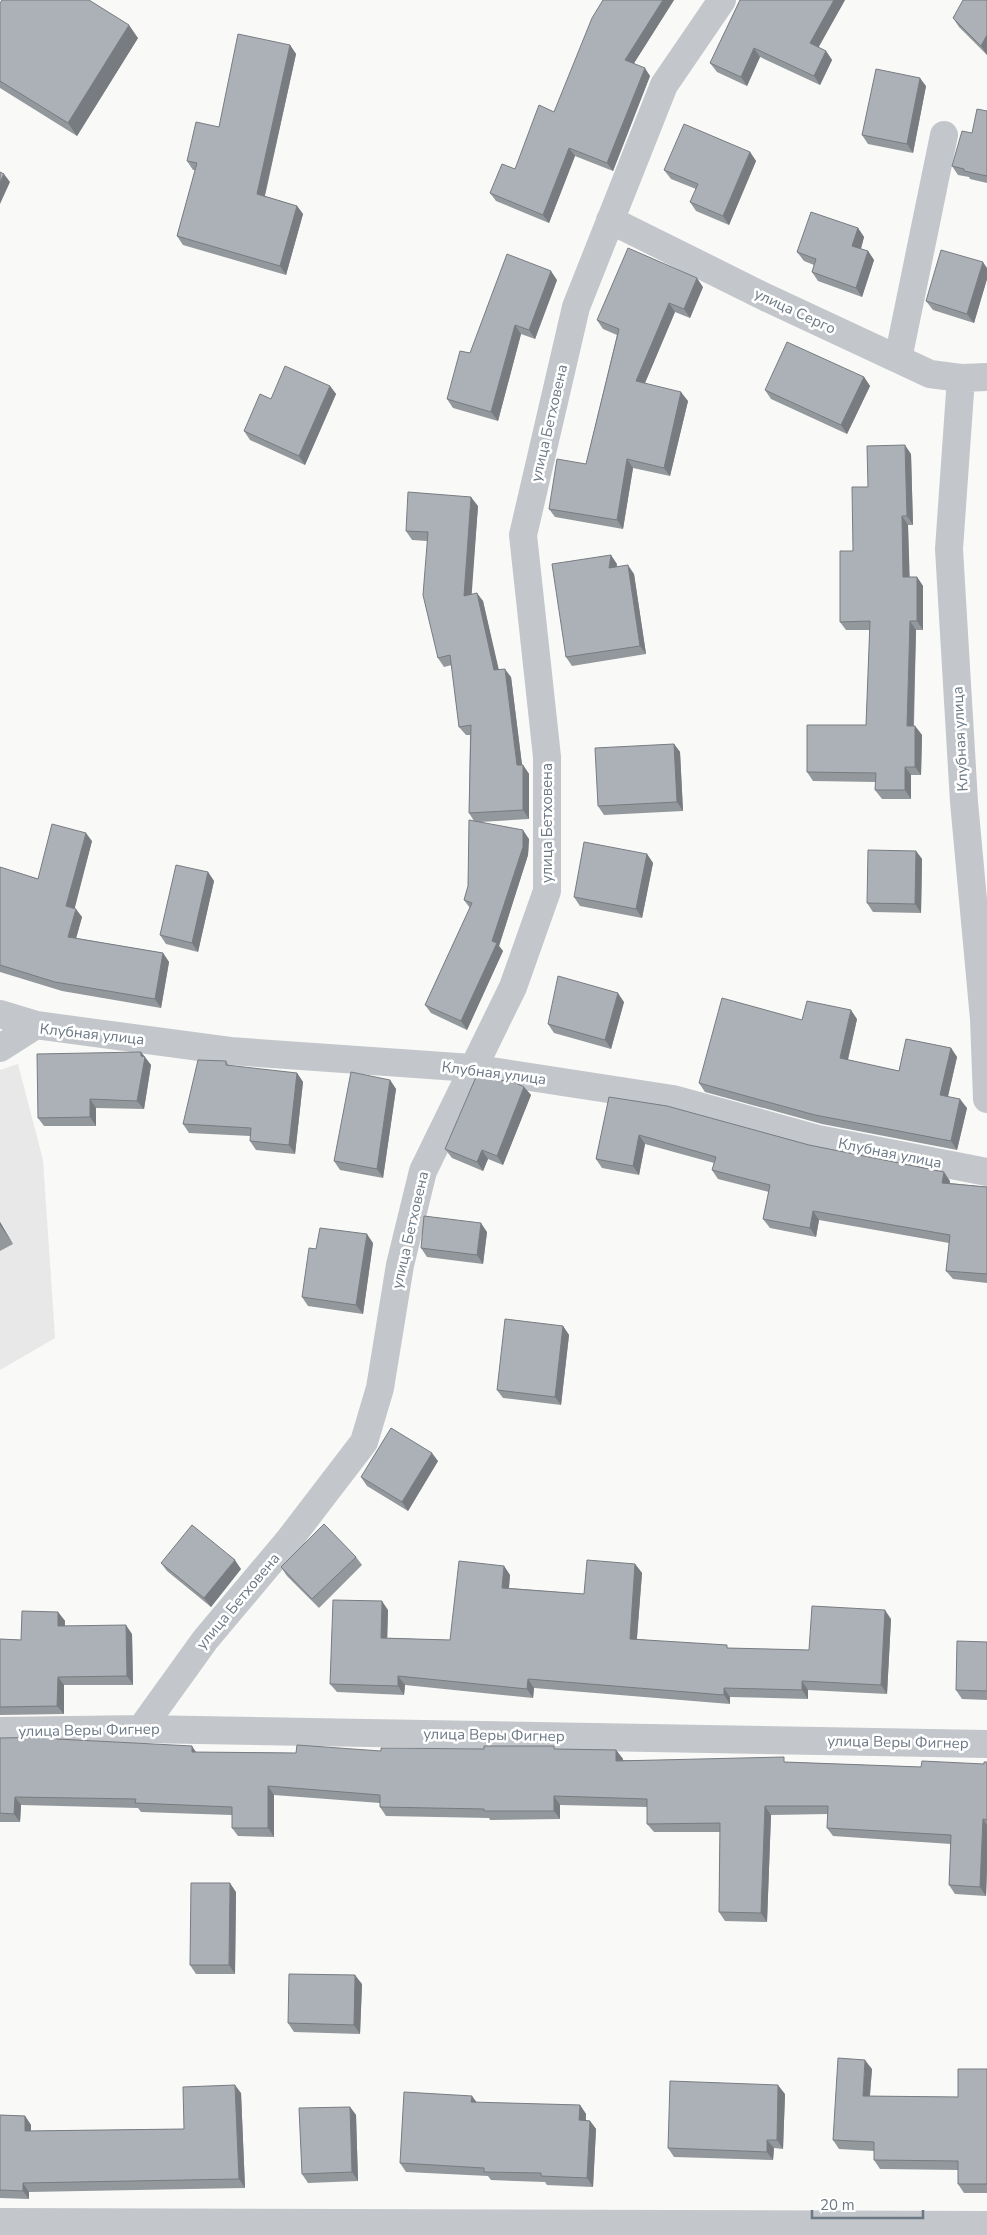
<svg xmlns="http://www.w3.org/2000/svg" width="987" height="2235" font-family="'Nunito Sans',sans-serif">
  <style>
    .built { fill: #e7e8e7 }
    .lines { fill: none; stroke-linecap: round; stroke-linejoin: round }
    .minor { stroke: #c3c6ca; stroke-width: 28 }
    .wall { fill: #93989d }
    .shaded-wall { fill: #787c80 }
    .building { fill: #abb1b7; stroke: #787c80 }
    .labels { text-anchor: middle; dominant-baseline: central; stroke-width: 5; stroke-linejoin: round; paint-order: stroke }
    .street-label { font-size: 15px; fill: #6b7885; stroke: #fff }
  </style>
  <rect width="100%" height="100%" fill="#f9f9f7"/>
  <path class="built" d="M 18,1064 L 43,1160 L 55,1338 L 0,1370 L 0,1070 Z"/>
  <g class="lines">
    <path class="minor" d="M 610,220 L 767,298 L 930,374 L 961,378 L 987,377
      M 898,359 L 944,135
      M 961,378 L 949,549 L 964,802 L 984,1019 L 987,1099
      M 0,1014 L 36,1025
      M 0,1048 L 36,1025 L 230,1051 L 472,1068 L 673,1099 L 818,1139 L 987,1172
      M 141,1729 L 205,1640 L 289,1540 L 364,1442 L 380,1388 L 400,1265 L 423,1171 L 513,987 L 547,891 L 547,757 L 523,535 L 576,307 L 664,85 L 722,0
      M 0,1731 L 141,1729 L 987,1744
      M 0,2222 L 987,2225"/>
  </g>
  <path class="wall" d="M 603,0 L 674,0 L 634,63 L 650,76 L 613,171 L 575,156 L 549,223 L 496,201 L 490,193 L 515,169 L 554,112 Z
    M 740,0 L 845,0 L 818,47 L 826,51 L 832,60 L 820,85 L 760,57 L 747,86 L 717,72 L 710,63 Z
    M 987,0 L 987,55 L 959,27 L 953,18 Z
    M 0,3 L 138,38 L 77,136 L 0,88 Z
    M 290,45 L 296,54 L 265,196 L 297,206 L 303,214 L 286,275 L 183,245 L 177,236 L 195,170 L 193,170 L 187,161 L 219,127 Z
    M 926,86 L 913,153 L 868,144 L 862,135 Z
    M 987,111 L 987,183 L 970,179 L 969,177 L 958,175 L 952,166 L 972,133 Z
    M 750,152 L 756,161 L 729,225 L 696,211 L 690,202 L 696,189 L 671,179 L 664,170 Z
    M 858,228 L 864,237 L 861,249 L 868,251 L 874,260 L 862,297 L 818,281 L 812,272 L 814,265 L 804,261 L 797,252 Z
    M 987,268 L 987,279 L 974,323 L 933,310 L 926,301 Z
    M 557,280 L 535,339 L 521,334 L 498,421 L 453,408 L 447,399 L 470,353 Z
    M 703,287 L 690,318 L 675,312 L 645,383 L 688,401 L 670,476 L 633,468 L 623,529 L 555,517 L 549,509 L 586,464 L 617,335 L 603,329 L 597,320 Z
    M 864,377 L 870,386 L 847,434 L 771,399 L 765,390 Z
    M 330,386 L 336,394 L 305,465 L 250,440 L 244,431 L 271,399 Z
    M 911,454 L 913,525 L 908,525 L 909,577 L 917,577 L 923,586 L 923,630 L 916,630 L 914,726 L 915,726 L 922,735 L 921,775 L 911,775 L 911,799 L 882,799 L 875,790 L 876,782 L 813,781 L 807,772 L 866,725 L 870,630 L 846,630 L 840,622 L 853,551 L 868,487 Z
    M 478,506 L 471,594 L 483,601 L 498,669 L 511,677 L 522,765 L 523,765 L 529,774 L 529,819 L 480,822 L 529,839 L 528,855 L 499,946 L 503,951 L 467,1030 L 431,1013 L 425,1005 L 470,908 L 464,900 L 468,886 L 474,821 L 469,813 L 470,735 L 466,735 L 459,727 L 452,665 L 444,667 L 438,658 L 427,541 L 412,540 L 406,531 Z
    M 617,564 L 617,567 L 634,574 L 646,654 L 572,666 L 566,657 Z
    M 674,744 L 680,752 L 683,811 L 604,815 L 598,806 Z
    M 92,841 L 74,908 L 82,917 L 76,938 L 163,953 L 169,962 L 161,1008 L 62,991 L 0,972 L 0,867 L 38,879 Z
    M 916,851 L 922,859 L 921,913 L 873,912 L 867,903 Z
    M 647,854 L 653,863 L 642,918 L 580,906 L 574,897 Z
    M 208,872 L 214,881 L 198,952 L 166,944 L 160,935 Z
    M 624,1002 L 611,1049 L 554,1033 L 548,1024 Z
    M 857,1019 L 848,1060 L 899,1071 L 951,1048 L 957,1057 L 948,1097 L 967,1108 L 957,1150 L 822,1124 L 705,1092 L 699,1083 L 802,1020 Z
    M 141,1052 L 151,1065 L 144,1109 L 96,1108 L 96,1126 L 44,1126 L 38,1118 Z
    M 226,1061 L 229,1066 L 297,1073 L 303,1082 L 295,1154 L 256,1150 L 250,1141 L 250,1136 L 189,1133 L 183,1124 Z
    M 390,1080 L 396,1089 L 383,1178 L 340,1170 L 334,1161 Z
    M 524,1087 L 531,1095 L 503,1165 L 488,1159 L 483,1171 L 452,1158 L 445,1149 Z
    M 609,1097 L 950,1181 L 950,1183 L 987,1187 L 987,1283 L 953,1279 L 946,1271 L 949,1243 L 819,1220 L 816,1237 L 770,1228 L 763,1219 L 769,1192 L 718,1179 L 712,1170 L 714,1163 L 645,1144 L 639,1175 L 602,1168 L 596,1159 Z
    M 0,1222 L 13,1244 L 0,1251 Z
    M 487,1232 L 483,1264 L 427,1257 L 421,1248 Z
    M 373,1243 L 363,1314 L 308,1306 L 302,1297 L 316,1249 Z
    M 563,1326 L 569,1335 L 561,1405 L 503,1398 L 497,1390 Z
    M 438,1461 L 408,1511 L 367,1486 L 361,1477 Z
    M 356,1557 L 362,1565 L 319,1608 L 287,1576 L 281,1567 Z
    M 161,1563 L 241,1569 L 211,1607 L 167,1571 Z
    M 635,1564 L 642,1573 L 637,1639 L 729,1648 L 809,1650 L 891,1619 L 887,1694 L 808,1690 L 808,1699 L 730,1697 L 730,1704 L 534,1688 L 533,1698 L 405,1685 L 404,1695 L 337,1692 L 330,1684 L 388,1610 L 387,1638 L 450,1640 L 504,1566 L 510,1575 L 509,1588 L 584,1594 Z
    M 58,1612 L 65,1621 L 65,1626 L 132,1634 L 133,1685 L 64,1685 L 64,1714 L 0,1715 L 0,1639 L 21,1640 Z
    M 987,1642 L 987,1700 L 962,1699 L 956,1690 Z
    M 0,1738 L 59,1739 L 196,1752 L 296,1753 L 484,1749 L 556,1749 L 616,1750 L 623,1759 L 623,1760 L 787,1762 L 921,1767 L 984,1764 L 987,1762 L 987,1869 L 986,1896 L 955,1894 L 949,1885 L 951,1844 L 833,1836 L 827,1828 L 828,1814 L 771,1815 L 767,1922 L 725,1921 L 719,1912 L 720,1832 L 654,1832 L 647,1824 L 647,1807 L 560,1805 L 560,1819 L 490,1820 L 489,1818 L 386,1816 L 380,1807 L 380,1803 L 274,1795 L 274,1837 L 238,1836 L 232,1828 L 232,1815 L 141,1812 L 138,1808 L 21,1805 L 20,1822 L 0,1822 Z
    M 236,1892 L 235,1974 L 196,1974 L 190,1965 Z
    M 362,1984 L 360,2034 L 294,2032 L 288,2023 Z
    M 872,2069 L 870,2096 L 958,2097 L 987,2069 L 987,2193 L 964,2193 L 958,2184 L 958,2170 L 880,2169 L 874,2160 L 874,2151 L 839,2149 L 833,2140 Z
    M 241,2093 L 245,2188 L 29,2192 L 29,2199 L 0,2198 L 0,2115 L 25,2116 L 31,2125 L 31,2131 L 184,2129 Z
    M 785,2094 L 783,2149 L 774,2148 L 773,2160 L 674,2157 L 668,2148 Z
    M 477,2103 L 580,2105 L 586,2114 L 586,2120 L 590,2121 L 596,2129 L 593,2187 L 547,2185 L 545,2182 L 491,2180 L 488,2176 L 406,2172 L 400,2163 Z
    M 350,2107 L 356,2115 L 358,2181 L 308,2183 L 302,2174 Z"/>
  <path class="shaded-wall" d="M 663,0 L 674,0 L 631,68 L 625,60 Z
    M 834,0 L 845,0 L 816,52 L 810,43 Z
    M 129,25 L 138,38 L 77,136 L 68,123 Z
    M 987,35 L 987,55 L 981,46 Z
    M 290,45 L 296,54 L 263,203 L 257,194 Z
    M 754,48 L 760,57 L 747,86 L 741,77 Z
    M 826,51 L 832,60 L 820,85 L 814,76 Z
    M 645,68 L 650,76 L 613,171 L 607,163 Z
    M 920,78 L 926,86 L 913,153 L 907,144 Z
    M 569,148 L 575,156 L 549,223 L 543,215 Z
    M 750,152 L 756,161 L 729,225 L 723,216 Z
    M 4,174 L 10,182 L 0,204 L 0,182 Z
    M 297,206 L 303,214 L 286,275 L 280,266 Z
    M 858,228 L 864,237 L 859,255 L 852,246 Z
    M 868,251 L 874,260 L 862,297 L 856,288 Z
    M 983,262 L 987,268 L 987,279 L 974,323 L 967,314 Z
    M 551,271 L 557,280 L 535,339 L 529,330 Z
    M 697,278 L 703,287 L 690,318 L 684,309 Z
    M 669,303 L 675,312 L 642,390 L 636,381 Z
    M 515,325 L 521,334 L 498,421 L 491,412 Z
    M 864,377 L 870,386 L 847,434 L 841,425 Z
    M 330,386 L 336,394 L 305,465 L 299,456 Z
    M 681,392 L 688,401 L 670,476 L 664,468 Z
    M 905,445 L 911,454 L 913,525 L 907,516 Z
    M 627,459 L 633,468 L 623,529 L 617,520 Z
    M 471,497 L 478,506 L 471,604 L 464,596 Z
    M 902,516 L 908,525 L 910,586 L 903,577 Z
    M 611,555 L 617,564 L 615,577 L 609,568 Z
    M 628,565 L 634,574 L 646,654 L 640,646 Z
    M 917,577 L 923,586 L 923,630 L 917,621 Z
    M 477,593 L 483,601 L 501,679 L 494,670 Z
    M 910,621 L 916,630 L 913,735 L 907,726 Z
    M 505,669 L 511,677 L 523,773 L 523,765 L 529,774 L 529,819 L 523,810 Z
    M 915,726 L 922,735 L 921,775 L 915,767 Z
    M 674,744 L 680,752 L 683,811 L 677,802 Z
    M 905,767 L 911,775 L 911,799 L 905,790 Z
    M 523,830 L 529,839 L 528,855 L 499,946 L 503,951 L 467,1030 L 461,1021 L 492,941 Z
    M 86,833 L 92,841 L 73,915 L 66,906 Z
    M 916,851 L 922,859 L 921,913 L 915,904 Z
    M 647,854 L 653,863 L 642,918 L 636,909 Z
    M 208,872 L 214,881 L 198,952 L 192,943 Z
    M 76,909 L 82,917 L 74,946 L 68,937 Z
    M 163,953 L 169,962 L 161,1008 L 155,999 Z
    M 618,993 L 624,1002 L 611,1049 L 605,1040 Z
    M 851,1010 L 857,1019 L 846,1067 L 840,1058 Z
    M 951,1048 L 957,1057 L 946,1104 L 940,1095 Z
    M 141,1052 L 151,1065 L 144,1109 L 137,1101 Z
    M 297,1073 L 303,1082 L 295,1154 L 289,1145 Z
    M 390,1080 L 396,1089 L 383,1178 L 377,1169 Z
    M 524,1087 L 531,1095 L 503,1165 L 497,1156 Z
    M 90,1099 L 96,1108 L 96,1126 L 90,1117 Z
    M 960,1099 L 967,1108 L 957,1150 L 951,1141 Z
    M 639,1135 L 645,1144 L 639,1175 L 633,1166 Z
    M 482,1150 L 488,1159 L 483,1171 L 477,1162 Z
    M 944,1172 L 950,1181 L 948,1191 L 942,1183 Z
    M 813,1211 L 819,1220 L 816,1237 L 810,1228 Z
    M 0,1222 L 13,1244 L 0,1225 Z
    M 481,1223 L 487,1232 L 483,1264 L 477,1255 Z
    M 367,1234 L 373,1243 L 363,1314 L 356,1305 Z
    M 563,1326 L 569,1335 L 561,1405 L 555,1397 Z
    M 432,1453 L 438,1461 L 408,1511 L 402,1502 Z
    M 235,1560 L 241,1569 L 211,1607 L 204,1598 Z
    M 635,1564 L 642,1573 L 636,1648 L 630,1639 Z
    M 504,1566 L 510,1575 L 508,1597 L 502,1588 Z
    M 382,1601 L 388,1610 L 387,1647 L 381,1638 Z
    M 885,1610 L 891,1619 L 887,1694 L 881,1685 Z
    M 58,1612 L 65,1621 L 64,1634 L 58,1626 Z
    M 126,1625 L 132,1634 L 133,1685 L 127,1676 Z
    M 398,1676 L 405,1685 L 404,1695 L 398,1686 Z
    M 58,1677 L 64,1685 L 64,1714 L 57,1706 Z
    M 528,1679 L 534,1688 L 533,1698 L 527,1689 Z
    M 802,1681 L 808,1690 L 808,1699 L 802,1690 Z
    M 724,1688 L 730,1697 L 730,1704 L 724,1695 Z
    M 192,1746 L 198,1755 L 192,1752 Z
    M 616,1750 L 623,1759 L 622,1769 L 616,1761 Z
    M 268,1786 L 274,1795 L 274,1837 L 268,1828 Z
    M 554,1796 L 560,1805 L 560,1819 L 554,1811 Z
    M 15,1797 L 21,1805 L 20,1822 L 14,1814 Z
    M 765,1806 L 771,1815 L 767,1922 L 761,1913 Z
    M 983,1819 L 987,1825 L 987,1869 L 986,1896 L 980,1887 Z
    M 230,1883 L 236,1892 L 235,1974 L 229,1965 Z
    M 355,1975 L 362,1984 L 360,2034 L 354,2025 Z
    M 865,2060 L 872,2069 L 869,2104 L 863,2096 Z
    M 235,2085 L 241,2093 L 245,2188 L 239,2179 Z
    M 778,2085 L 785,2094 L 783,2149 L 777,2140 Z
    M 472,2096 L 478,2104 L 471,2102 Z
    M 580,2105 L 586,2114 L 585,2129 L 579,2120 Z
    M 350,2107 L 356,2115 L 358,2181 L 352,2172 Z
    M 25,2116 L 31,2125 L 31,2140 L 25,2131 Z
    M 590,2121 L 596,2129 L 593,2187 L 587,2178 Z
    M 767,2140 L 774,2148 L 773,2160 L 767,2152 Z
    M 23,2183 L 29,2192 L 29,2199 L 23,2191 Z"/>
  <path class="building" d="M 2,0 L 89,0 L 129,25 L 68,123 L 0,81 L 0,3 Z
    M 603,0 L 663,0 L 625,60 L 645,68 L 607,163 L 569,148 L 543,215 L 490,193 L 502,164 L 515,169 L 539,105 L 554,112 L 592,18 Z
    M 740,0 L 834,0 L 810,43 L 826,51 L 814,76 L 754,48 L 741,77 L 710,63 Z
    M 963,0 L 987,0 L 987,35 L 981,46 L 953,18 Z
    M 238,34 L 290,45 L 257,194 L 297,206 L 280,266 L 177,236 L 197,163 L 187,161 L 196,122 L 219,127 Z
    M 876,69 L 920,78 L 907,144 L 862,135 Z
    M 977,109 L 987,111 L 987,176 L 964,171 L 964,169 L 952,166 L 962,131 L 972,133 Z
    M 684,124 L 750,152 L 723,216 L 690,202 L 698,184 L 664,170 Z
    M 0,172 L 4,174 L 0,182 Z
    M 811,212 L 858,228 L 852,246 L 868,251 L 856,288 L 812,272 L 816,259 L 797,252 Z
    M 628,248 L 697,278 L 684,309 L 669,303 L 636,381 L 681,392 L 664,468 L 627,459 L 617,520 L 549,509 L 557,459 L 586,464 L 619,329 L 597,320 Z
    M 941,250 L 983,262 L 967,314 L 926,301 Z
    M 507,254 L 551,271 L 529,330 L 515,325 L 491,412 L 447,399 L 460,351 L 470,353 Z
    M 787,342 L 864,377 L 841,425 L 765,390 Z
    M 285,366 L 330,386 L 299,456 L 244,431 L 260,394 L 271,399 Z
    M 905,445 L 907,516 L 902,516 L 903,577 L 917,577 L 917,621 L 910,621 L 907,726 L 915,726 L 915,767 L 905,767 L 905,790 L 875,790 L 876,773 L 807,772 L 807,725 L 866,725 L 870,621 L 840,622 L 840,551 L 853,551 L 852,487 L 868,487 L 867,446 Z
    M 408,492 L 471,497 L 464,596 L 477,593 L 494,670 L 505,669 L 517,765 L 523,765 L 523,810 L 469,813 L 471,725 L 459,727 L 450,655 L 438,658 L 423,595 L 428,532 L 406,531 Z
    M 611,555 L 609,568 L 628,565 L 640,646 L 566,657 L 552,564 Z
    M 674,744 L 677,802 L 598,806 L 595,748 Z
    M 469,820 L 523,830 L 523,847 L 492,941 L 497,943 L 461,1021 L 425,1005 L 472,903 L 464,900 L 468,886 Z
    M 52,824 L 86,833 L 66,906 L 76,909 L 68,937 L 163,953 L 155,999 L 55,982 L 0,965 L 0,867 L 38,879 Z
    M 584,842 L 647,854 L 636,909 L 574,897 Z
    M 868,850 L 916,851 L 915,904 L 867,903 Z
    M 176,865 L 208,872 L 192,943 L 160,935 Z
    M 558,976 L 618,993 L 605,1040 L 548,1024 Z
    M 722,998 L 802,1020 L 807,1001 L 851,1010 L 840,1058 L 899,1071 L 906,1039 L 951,1048 L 940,1095 L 960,1099 L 951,1141 L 815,1115 L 699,1083 Z
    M 141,1052 L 141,1056 L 145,1057 L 137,1101 L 90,1099 L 90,1117 L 38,1118 L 37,1054 Z
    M 198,1060 L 226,1061 L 226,1065 L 297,1073 L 289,1145 L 250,1141 L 251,1128 L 183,1124 Z
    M 351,1072 L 390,1080 L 377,1169 L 334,1161 Z
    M 476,1077 L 514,1082 L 524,1087 L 497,1156 L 482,1150 L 477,1162 L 445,1149 Z
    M 609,1097 L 667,1106 L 809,1145 L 944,1172 L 942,1183 L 987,1187 L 987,1274 L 946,1271 L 950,1235 L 813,1211 L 810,1228 L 763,1219 L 770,1185 L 712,1170 L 716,1157 L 639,1135 L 633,1166 L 596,1159 Z
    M 424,1216 L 481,1223 L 477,1255 L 421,1248 Z
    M 320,1228 L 367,1234 L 356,1305 L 302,1297 L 309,1248 L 316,1249 Z
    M 505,1319 L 563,1326 L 555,1397 L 497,1390 Z
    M 391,1428 L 432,1453 L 402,1502 L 361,1477 Z
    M 324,1524 L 356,1557 L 312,1599 L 281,1567 Z
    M 192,1525 L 235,1560 L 204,1598 L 161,1563 Z
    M 587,1560 L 635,1564 L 630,1639 L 727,1645 L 727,1648 L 809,1650 L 812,1606 L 885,1610 L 881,1685 L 802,1681 L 802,1690 L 724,1688 L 724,1695 L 528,1679 L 527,1689 L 398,1676 L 398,1686 L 330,1684 L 333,1600 L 382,1601 L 381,1638 L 450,1640 L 459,1561 L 504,1566 L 502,1588 L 584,1594 Z
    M 22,1611 L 58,1612 L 58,1626 L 126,1625 L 127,1676 L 58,1677 L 57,1706 L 0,1707 L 0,1639 L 21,1640 Z
    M 957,1641 L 987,1642 L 987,1691 L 956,1690 Z
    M 57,1737 L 57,1739 L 192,1746 L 192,1752 L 296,1753 L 297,1745 L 381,1751 L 381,1748 L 484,1749 L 484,1746 L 554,1746 L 554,1749 L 616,1750 L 616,1761 L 784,1757 L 784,1762 L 921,1767 L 922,1761 L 984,1764 L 984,1762 L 987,1762 L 987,1820 L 983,1819 L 980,1887 L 949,1885 L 951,1835 L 827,1828 L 828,1806 L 765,1806 L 761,1913 L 719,1912 L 720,1823 L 647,1824 L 647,1799 L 554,1796 L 554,1811 L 484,1811 L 484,1809 L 380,1807 L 380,1795 L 268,1786 L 268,1828 L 232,1828 L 232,1807 L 135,1803 L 136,1799 L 15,1797 L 14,1814 L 0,1813 L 0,1738 Z
    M 191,1883 L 230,1883 L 229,1965 L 190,1965 Z
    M 289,1974 L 355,1975 L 354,2025 L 288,2023 Z
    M 838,2058 L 865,2060 L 863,2096 L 958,2097 L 958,2069 L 987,2069 L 987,2184 L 958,2184 L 958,2161 L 874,2160 L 874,2142 L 833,2140 Z
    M 670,2081 L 778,2085 L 777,2140 L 767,2140 L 767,2152 L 668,2148 Z
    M 235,2085 L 239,2179 L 23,2183 L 23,2191 L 0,2190 L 0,2115 L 25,2116 L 25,2131 L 184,2129 L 183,2087 Z
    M 404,2092 L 472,2096 L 471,2102 L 580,2105 L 579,2120 L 590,2121 L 587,2178 L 541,2176 L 541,2173 L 484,2172 L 484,2168 L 400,2163 Z
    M 350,2107 L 352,2172 L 302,2174 L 299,2108 Z"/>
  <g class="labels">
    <g class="street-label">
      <text transform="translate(795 311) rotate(25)">улица Серго</text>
      <text transform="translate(549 423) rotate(-77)">улица Бетховена</text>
      <text transform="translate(960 739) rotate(-93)">Клубная улица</text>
      <text transform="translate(547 823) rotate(-90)">улица Бетховена</text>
      <text transform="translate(92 1034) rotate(6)">Клубная улица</text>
      <text transform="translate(494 1073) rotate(7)">Клубная улица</text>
      <text transform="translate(890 1153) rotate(11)">Клубная улица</text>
      <text transform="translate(410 1230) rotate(-77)">улица Бетховена</text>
      <text transform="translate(238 1601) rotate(-50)">улица Бетховена</text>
      <text transform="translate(89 1730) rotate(-1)">улица Веры Фигнер</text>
      <text transform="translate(494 1735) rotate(1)">улица Веры Фигнер</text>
      <text transform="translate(898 1742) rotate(1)">улица Веры Фигнер</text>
    </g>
  </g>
  <path d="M812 2210v8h111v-8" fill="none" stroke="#6b7885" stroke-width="2.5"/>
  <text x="820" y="2210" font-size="15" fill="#6b7885" stroke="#ffffff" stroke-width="4" paint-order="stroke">20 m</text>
</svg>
